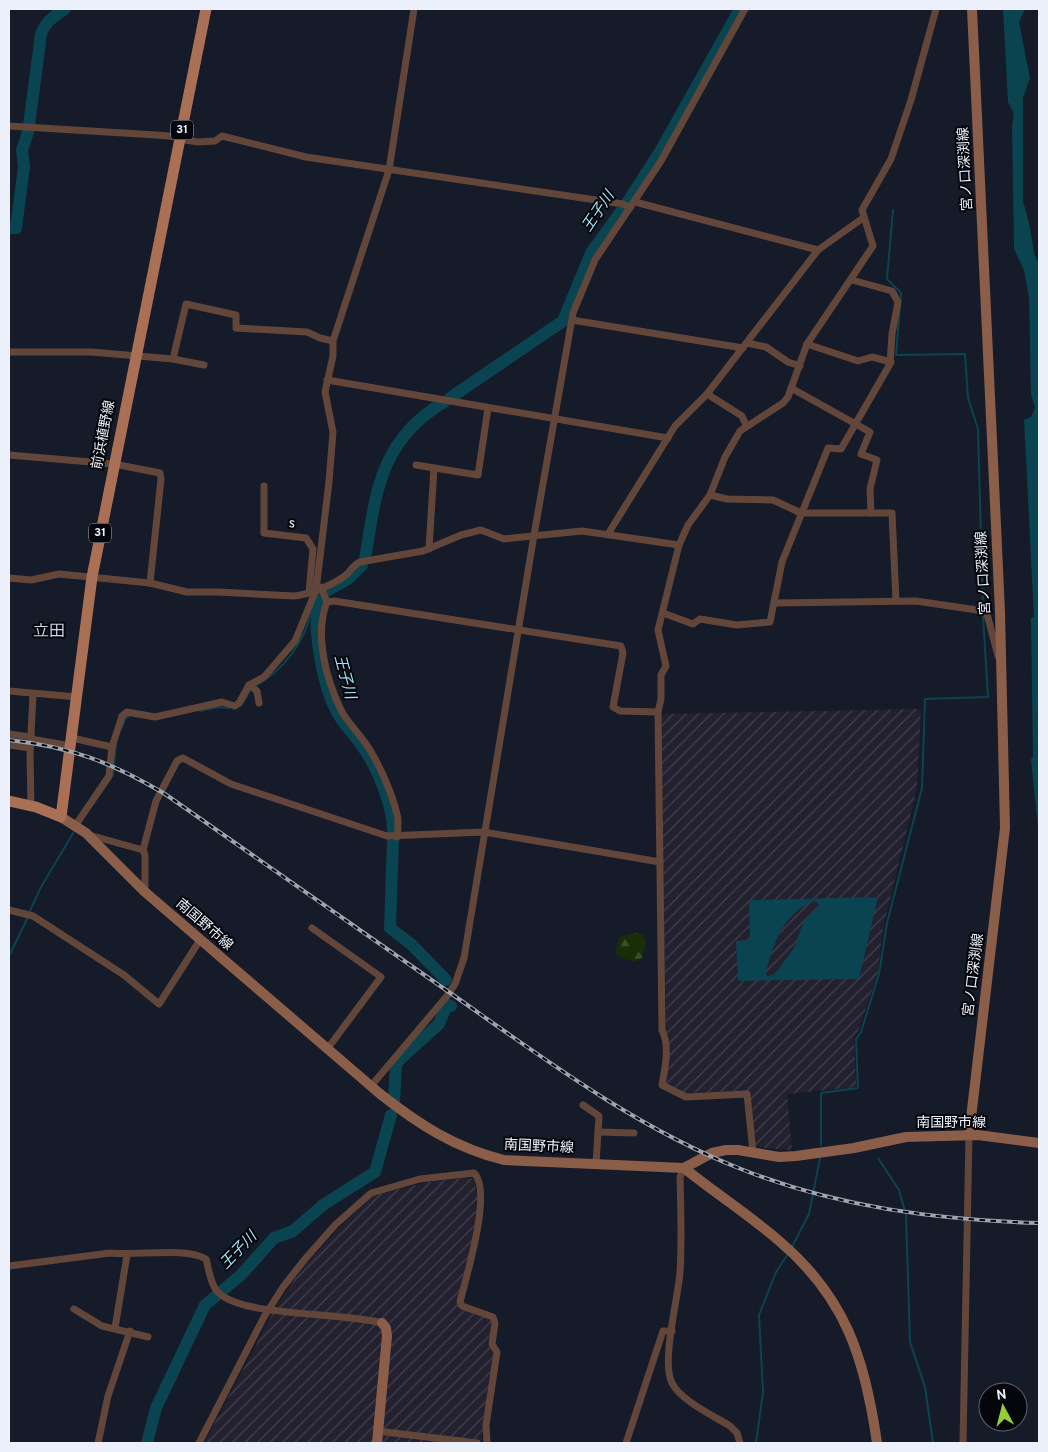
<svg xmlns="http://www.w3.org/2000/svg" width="1048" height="1452" font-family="Overpass,'Noto Sans JP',sans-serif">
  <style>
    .industrial { fill: url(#industrial-furrows) }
    .forest { fill: url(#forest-firs) }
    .water { fill: #0a4450; fill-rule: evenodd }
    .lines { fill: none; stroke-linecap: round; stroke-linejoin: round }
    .stream { stroke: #0a4450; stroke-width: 2 }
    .river { stroke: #0a4450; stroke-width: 12 }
    .street { stroke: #63463a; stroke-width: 7 }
    .secondary { stroke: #8b5e4a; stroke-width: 10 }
    .primary { stroke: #aa7056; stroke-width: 11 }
    .rail-casing { stroke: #9fa5b0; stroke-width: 4 }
    .rail { stroke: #04060b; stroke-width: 2; stroke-dasharray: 5.5; stroke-linecap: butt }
    .labels { text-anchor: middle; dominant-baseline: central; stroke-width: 4; stroke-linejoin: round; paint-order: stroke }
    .shield { fill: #04060b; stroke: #a6aab2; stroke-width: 1 }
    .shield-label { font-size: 12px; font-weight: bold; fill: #ebf0fa }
    .street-label { font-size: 14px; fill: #ebf0fa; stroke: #04060b }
    .water-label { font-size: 15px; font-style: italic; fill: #9de6f9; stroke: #04060b }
    .quarter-label { font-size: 16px; fill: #cbd5e7; stroke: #04060b }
  </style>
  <defs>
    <pattern id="industrial-furrows" width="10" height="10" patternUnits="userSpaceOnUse" patternTransform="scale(1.25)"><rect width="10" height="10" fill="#23202f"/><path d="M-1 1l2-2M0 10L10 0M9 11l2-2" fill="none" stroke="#43414e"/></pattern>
    <pattern id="forest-firs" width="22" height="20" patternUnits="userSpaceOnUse" patternTransform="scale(1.25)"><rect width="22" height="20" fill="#192e07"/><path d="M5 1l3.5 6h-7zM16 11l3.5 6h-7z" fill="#3b4d2c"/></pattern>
  </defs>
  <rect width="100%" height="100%" fill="#151b28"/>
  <g class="industrial">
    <polygon points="921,709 917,788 883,928 878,972 858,1032 854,1037 856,1087 787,1094 792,1150 756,1147 750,1091 685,1093 665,1084 669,1038 666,1030 660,717 664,714"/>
    <polygon points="465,1178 474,1179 479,1206 458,1308 491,1320 492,1324 488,1344 495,1353 481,1443 204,1443 277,1305 303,1267 339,1228 372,1196 424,1183"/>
  </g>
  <polygon class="forest" points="633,933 643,934 646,943 642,958 635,962 620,957 615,952 620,937"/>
  <g class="water">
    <polygon points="1003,9 1025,9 1019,22 1030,78 1023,98 1023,201 1030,227 1034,253 1039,264 1039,838 1031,759 1033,757 1031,618 1034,617 1024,420 1031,417 1035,408 1031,394 1029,298 1024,270 1014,249 1012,126 1014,114 1008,102"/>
    <path d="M878,897l-19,82 -121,2 -2,-40 14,-1 -1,-40zM814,901l3,1 2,4 -15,15 -10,27 -18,24 -3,3 -6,1 -1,-5c10,-31 15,-55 48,-70z"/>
  </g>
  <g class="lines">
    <g class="stream">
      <polyline points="893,210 887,279 901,293 896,355 965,354 968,398 978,429 983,611"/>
      <path d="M255,686c27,-14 50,-44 56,-74"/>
      <polyline points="241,706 251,689"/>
      <polyline points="200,711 218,707 229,708"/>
      <polyline points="122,728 125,719 129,716"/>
      <polyline points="98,797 113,775 116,745"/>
      <polyline points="29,913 41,887 75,830"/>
      <polyline points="9,956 28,917"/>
      <polyline points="821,1145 821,1093 858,1088 856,1039 861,1032 879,974 887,923 922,788 925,699 988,697 983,616"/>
      <polyline points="878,1158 899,1190 906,1215 910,1342 925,1387 933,1443"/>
      <polyline points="792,1247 809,1214 820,1158"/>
      <polyline points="756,1443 763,1392 759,1315 776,1272 788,1254"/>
    </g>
    <g class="river">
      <path d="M40,39c2,-15 13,-22 25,-30"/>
      <polyline points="29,125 40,42"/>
      <polyline points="9,228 16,228 24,167 22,150 29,129"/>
      <polyline points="450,398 563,321 591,253 627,203 661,150 740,9"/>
      <path d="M365,559c11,-67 15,-119 79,-157"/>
      <path d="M362,565l-14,14 -27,15c-6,15 -5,34 -3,49 3,23 8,49 19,69 7,13 18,23 25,34 16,22 32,62 31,88"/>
      <polyline points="393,839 390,928 412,945 446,980"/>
      <polyline points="394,1101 396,1065 399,1060 439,1024 447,1005 451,1006"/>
      <polyline points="147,1443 156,1408 205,1305 241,1275 274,1238 293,1231 323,1205 375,1172 391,1115"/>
    </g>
    <g class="street">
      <polyline points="9,126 156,135 181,137 185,140 198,142 215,141 222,136 306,157 623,204 630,208"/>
      <polyline points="635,202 818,250"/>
      <polyline points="572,320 743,348"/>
      <polyline points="747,343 766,347 788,362 800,366"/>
      <polyline points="807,344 858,361 872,357 891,362"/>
      <polyline points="9,352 91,352 173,359 186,304 236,315 236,328 307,332 320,338 333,341"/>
      <polyline points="173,359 204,365"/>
      <polyline points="327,380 668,438"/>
      <polyline points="791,388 870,432 861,454 877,460 870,489 871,513"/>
      <polyline points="707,394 742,416 746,425"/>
      <polyline points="9,455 114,464 160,473 161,479 150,583"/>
      <polyline points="416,465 478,475 488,408"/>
      <polyline points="264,486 264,533 306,538 313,549 309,593"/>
      <polyline points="710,495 727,499 773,500 801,513 892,513 896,601"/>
      <polyline points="608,534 675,426 707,394 818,250 863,218"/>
      <polyline points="429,549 434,468"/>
      <path d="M9,578l22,2 28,-6 91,9 37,9h31l76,4c14,-1 41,-12 52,-21 5,-4 7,-10 14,-13l63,-11 38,-16 20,-5 23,9 78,-8 97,14"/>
      <polyline points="321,587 327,602"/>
      <polyline points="775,603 916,601 977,610 987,614 998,656"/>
      <polyline points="663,613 693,624 700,619 737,625 770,622 782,562 828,448 841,449 890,364 892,334 898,302 892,291 852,280"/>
      <polyline points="249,685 257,691 259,703"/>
      <polyline points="9,691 77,697"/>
      <polyline points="9,734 31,737"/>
      <polyline points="72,738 112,747 122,716 127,712 155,717 222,702 235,706 239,703 249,685 264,677 295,641 316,590 329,482 333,432 325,392 333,356 333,341 389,170 414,9"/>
      <polyline points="31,739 71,746"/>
      <polyline points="9,745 30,748"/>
      <polyline points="31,806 30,753 33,695"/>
      <polyline points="75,826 109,776 112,747"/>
      <polyline points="89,835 143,850 145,855 145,892"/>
      <path d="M397,837c1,-7 2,-16 0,-23 -5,-21 -19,-53 -31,-70 -8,-12 -19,-22 -25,-34 -15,-31 -27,-76 -14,-108l7,-1 287,45 2,7 -10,54 7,4 38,1"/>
      <polyline points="143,850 156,801 177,761 183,758 231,784 387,836 484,832 660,862"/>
      <polyline points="9,910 33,916 124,975 159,1004 200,940"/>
      <polyline points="312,928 381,977 328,1048"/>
      <polyline points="371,1086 447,996 455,984 464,958 534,535 573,313 595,260 661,161 745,9"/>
      <polyline points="583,1105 599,1116 596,1164"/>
      <polyline points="598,1132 634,1133"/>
      <path d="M753,1152l-6,-58 -61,3 -24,-12c3,-18 8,-38 0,-55l-4,-318 3,-13v-24l5,-9 -8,-36 21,-85 9,-20 22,-30 15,-38 15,-26 43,-28 5,-6 19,-53 66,-98 -11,-36 29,-51 20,-59 25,-91"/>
      <path d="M684,1168l-4,9c1,32 2,64 0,96 -2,25 -19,90 -8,110 8,17 42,33 58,43l7,7 3,10"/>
      <path d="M9,1266l101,-13c26,3 76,-6 96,6 3,11 5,28 14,35 27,23 124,18 162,29"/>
      <polyline points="74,1309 102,1326 148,1337"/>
      <polyline points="115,1328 127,1255"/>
      <polyline points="377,1431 477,1443"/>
      <polyline points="98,1443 108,1396 130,1331"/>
      <path d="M199,1443l65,-126 19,-30 22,-28 30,-34 36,-32 49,-14 54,-6c19,18 -8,104 -14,129l2,4 31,11 2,6 -3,21 5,8 -11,73 1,18"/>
      <polyline points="626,1443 663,1331 672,1331"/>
      <polyline points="963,1443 969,1135"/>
    </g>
    <g class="secondary">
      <path d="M61,817l25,16 59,59 234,201c39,31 76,55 125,67l180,8 28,-15 14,-3h12l41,7 17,-1 58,-8 52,-11 72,-2 61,8"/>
      <polyline points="969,1135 1005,828 1000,612 972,9"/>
      <path d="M684,1168c31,25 64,46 94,72 68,57 87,119 99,203"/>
      <polyline points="377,1443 387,1336 386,1328 382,1323"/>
    </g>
    <polyline class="primary" points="9,801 36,807 61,817 92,577 206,9"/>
    <g class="rail-casing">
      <path id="rail" d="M9,740c62,7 102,22 156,54 97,68 194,136 291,203 91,64 181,131 285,172 95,38 197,51 298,54"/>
    </g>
    <use href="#rail" class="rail"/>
  </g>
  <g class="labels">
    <g class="shield">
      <rect x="171" y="120.5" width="22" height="19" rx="4"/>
      <rect x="89" y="523.5" width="22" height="19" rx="4"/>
    </g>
    <g class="shield-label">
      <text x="182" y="130">31</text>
      <text x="100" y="533">31</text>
    </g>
    <g class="street-label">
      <text transform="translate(966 169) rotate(-93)">宮ノ口深渕線</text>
      <text transform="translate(104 435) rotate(-79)">前浜植野線</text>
      <text transform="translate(292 524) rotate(7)">s</text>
      <text transform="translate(984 573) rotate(-93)">宮ノ口深渕線</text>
      <text transform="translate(204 925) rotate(41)">南国野市線</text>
      <text transform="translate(974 975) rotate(-83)">宮ノ口深渕線</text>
      <text x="951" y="1123">南国野市線</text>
      <text transform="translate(539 1147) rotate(3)">南国野市線</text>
    </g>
    <g class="water-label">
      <text transform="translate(599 212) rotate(-56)">王子川</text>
      <text transform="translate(344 677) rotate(75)">王子川</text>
      <text transform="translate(239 1251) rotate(-46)">王子川</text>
    </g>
    <g class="quarter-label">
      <text x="49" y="632">立田</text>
    </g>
  </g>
  <rect width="1048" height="1452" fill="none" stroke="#ebf0fa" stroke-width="20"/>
  <g transform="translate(1003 1407) rotate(353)"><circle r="24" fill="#04060b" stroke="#60646b"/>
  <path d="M0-4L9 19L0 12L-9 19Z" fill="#97cc39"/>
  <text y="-8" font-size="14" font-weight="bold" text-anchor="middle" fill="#ebf0fa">N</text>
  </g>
</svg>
